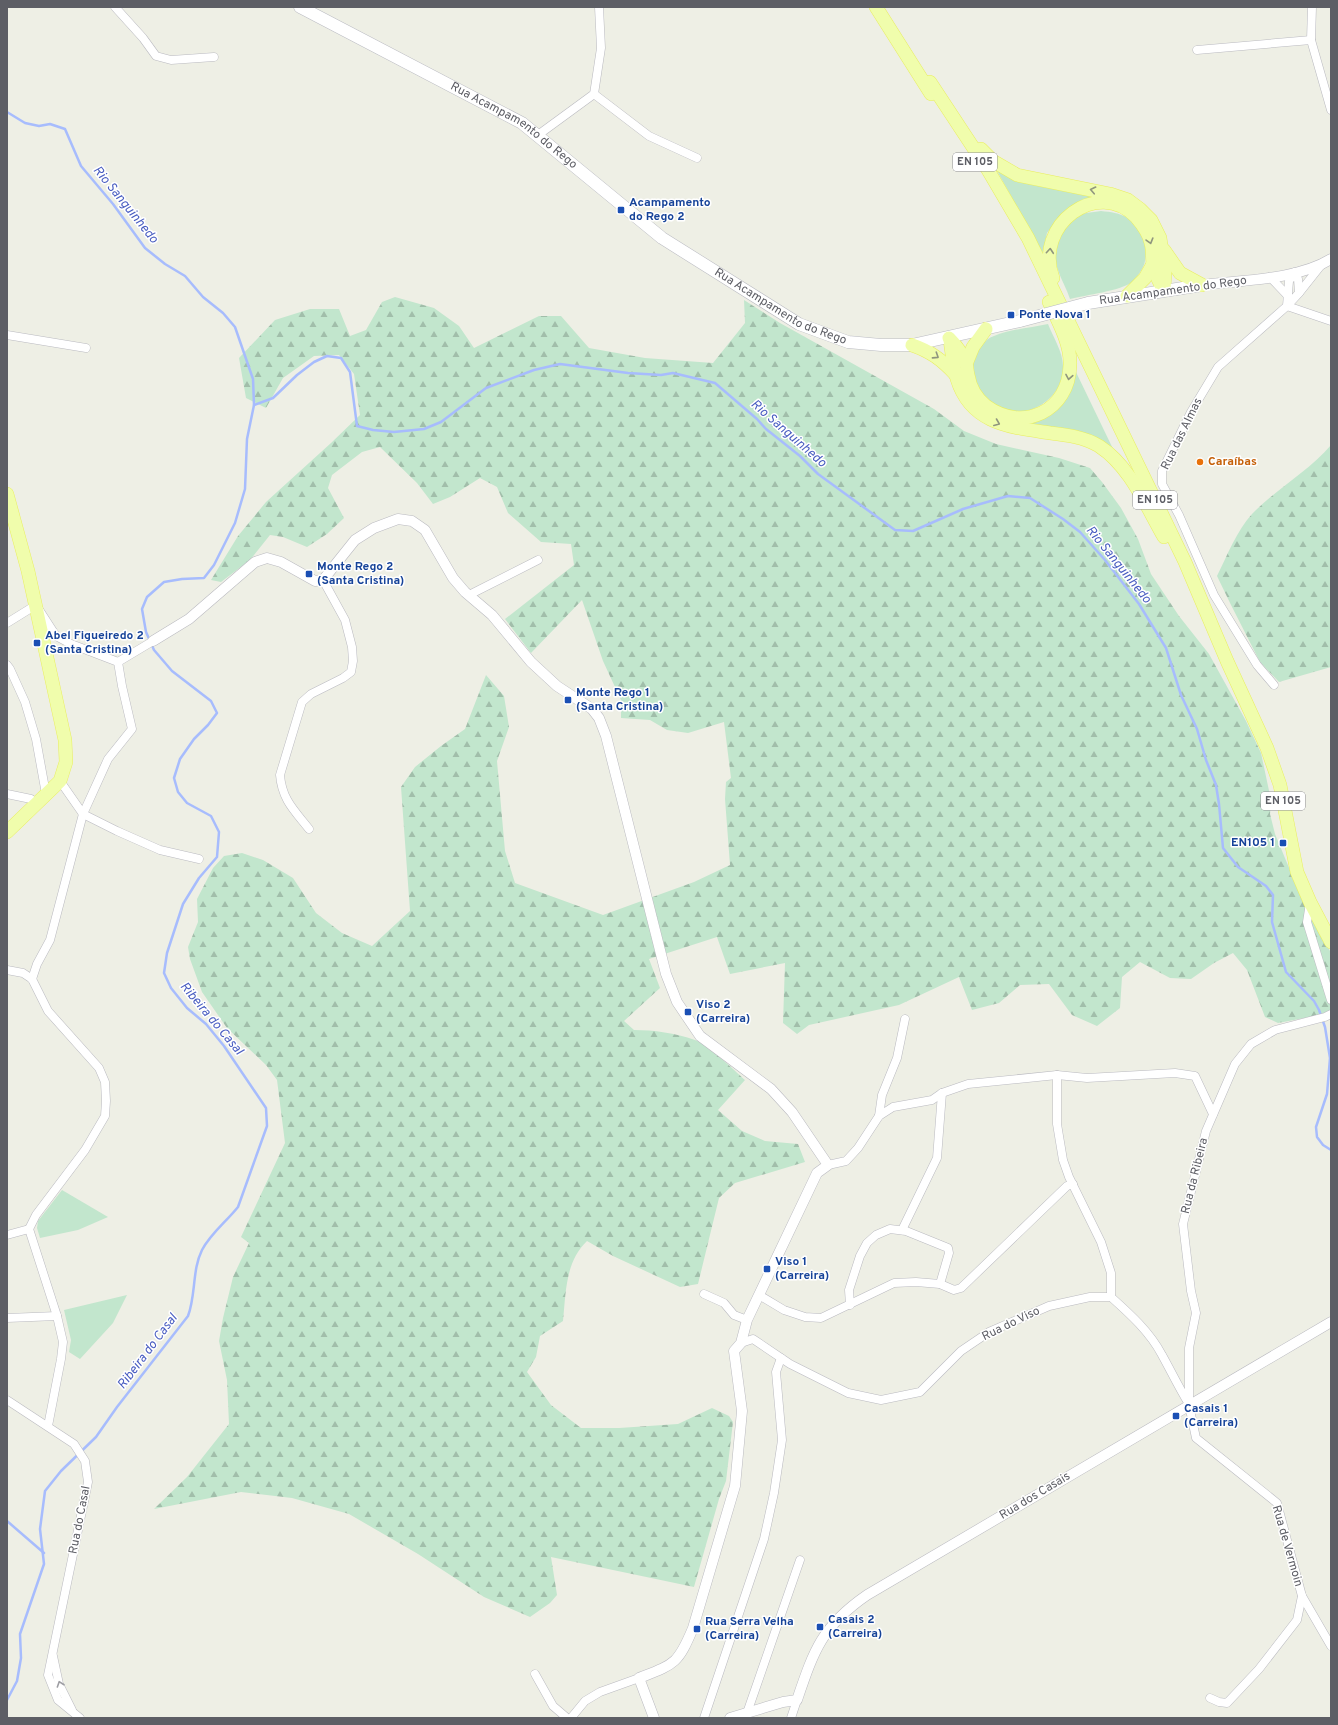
<svg xmlns="http://www.w3.org/2000/svg" width="1338" height="1725" font-family="Overpass,sans-serif">
  <style>
    .green { fill: #c2e6cd }
    .forest { fill: url(#forest-firs) }
    .lines { fill: none; stroke-linecap: round; stroke-linejoin: round }
    .stream { stroke: #a7bcfd; stroke-width: 2.5 }
    .minor-casing { stroke: #babac0; stroke-width: 9 }
    .tertiary-casing { stroke: #babac0; stroke-width: 11 }
    .secondary-casing { stroke: #babbc2; stroke-width: 13 }
    .primary-casing { stroke: #e9ee5f; stroke-width: 14 }
    .minor { stroke: #fff; stroke-width: 8 }
    .tertiary { stroke: #fff; stroke-width: 10 }
    .secondary { stroke: #fff; stroke-width: 12 }
    .primary { stroke: #f0fdac; stroke-width: 13 }
    .secondary-bridge-casing { stroke: #babbc2; stroke-width: 13; stroke-linecap: butt }
    .secondary-bridge { stroke: #fff; stroke-width: 12 }
    .oneway { stroke: #90967e }
    .oneway2 { stroke: #9e9ea3 }
    .transit-dot { fill: #1a4fb4; stroke: #fff; stroke-width: 1.5 }
    .food-dot { fill: #e8710a; stroke: #fff; stroke-width: 1.5 }
    .labels { text-anchor: middle; dominant-baseline: central; stroke-width: 3; stroke-linejoin: round; paint-order: stroke }
    .shield { fill: #fff; stroke: #8e8e93; stroke-width: 1 }
    .shield-label { font-size: 11px; font-weight: bold; fill: #5d5e65 }
    .street-label { font-size: 12px; fill: #5d5e65; stroke: #fff }
    .transit-label { font-size: 12px; font-weight: bold; fill: #164399; stroke: #fff; text-anchor: start }
    .food-label { font-size: 12px; font-weight: bold; fill: #c56008; stroke: #fff; text-anchor: start }
    .water-label { font-size: 13px; font-style: italic; fill: #495dc1; stroke: #fff }
  </style>
  <defs>
    <pattern id="forest-firs" width="22" height="20" patternUnits="userSpaceOnUse"><rect width="22" height="20" fill="#c2e6cd"/><path d="M5 1l3.5 6h-7zM16 11l3.5 6h-7z" fill="#a1beaa"/></pattern>
  </defs>
  <rect width="100%" height="100%" fill="#eeefe5"/>
  <g class="green">
    <polygon points="997,171 1103,198 1078,203 1060,216 1047,233 1043,253"/>
    <path d="M1101,211c10,1 18,2 27,7 13,8 20,28 17,43 -1,7 -8,16 -13,21 -12,9 -46,13 -62,17 -3,-10 -9,-19 -12,-29 -9,-22 5,-50 28,-57 5,-1 11,-1 15,-2z"/>
    <path d="M1048,324c5,13 15,28 15,42 1,31 -31,52 -60,45 -3,-1 -7,-5 -10,-7 -4,-4 -10,-7 -14,-11 -7,-8 -8,-29 -3,-38 4,-8 9,-16 18,-19 16,-7 36,-8 54,-12z"/>
    <path d="M1075,370l40,83 -90,-27c33,-13 43,-21 50,-56z"/>
    <polygon points="62,1190 108,1217 78,1230 40,1238 37,1228 38,1221"/>
    <polygon points="127,1295 113,1323 80,1359 69,1352 71,1340 64,1310"/>
  </g>
  <g class="forest">
    <path d="M395,297l39,11 25,18 15,22 65,-32h22l28,32 56,10 68,5 32,-40 -1,-23 36,23 154,86 30,22 32,13 63,14 31,10 12,14 19,26 17,31 13,35 28,42 30,38 37,67 15,32 10,47 -1,14 5,20 22,53 34,66v57l-16,6 -37,7 -13,-6 -18,-47 -14,-17 -19,10 -23,16 -21,-1 -30,-16 -18,15 -2,31 -23,18 -25,-11 -23,-31 -29,1 -21,18 -27,7 -13,-33 -60,28 -90,20 -12,9 -14,-11 2,-60 -55,11 -13,-37 -68,22 11,29 -36,33 10,9c20,0 41,3 61,10 12,4 39,30 50,40l-27,30 24,21 23,10 33,3 7,18 -70,21 -16,15 -21,86 -18,3 -67,-31 -26,-15c-22,21 -21,52 -24,80l-23,15 -4,21 -9,15 24,33 30,23h38l59,-4 34,-16 17,8 4,6 -7,59 -7,18 -25,88 -143,-30 6,38 -7,8 -20,14 -46,-20 -66,-43 -69,-40 -57,-16 -51,-6 -87,17 33,-32 42,-53 -2,-44 -8,-39 4,-23 10,-41 16,-34 -8,-6 44,-94 -8,-63 -11,-15 -39,-37 -25,-36 -12,-33 -2,-12 10,-25 -1,-23 16,-31 11,-12 18,-3 21,7 30,18 23,35 26,20 30,13 38,-35 -9,-124 14,-20 26,-21 24,-17 21,-54 18,21 5,31 -12,34 8,90 10,32 88,32 91,-33 36,-17 -5,-66 1,-17 5,-4 -7,-56 -36,11 -21,-3 -17,-10 -29,-2v-18l-18,-39 -21,-61 -51,53 -26,-34 69,-54 -3,-21 -30,-2 -33,-29 -11,-26 -17,-9 -30,19 -17,7 -16,-21 -37,-36 -18,5 -30,23 -4,13 16,30 -17,16 -20,13 -24,-10 -13,-2 -20,25 -29,22 -10,-2 27,-44 28,-34 65,-59 29,-28 -6,-41 -15,-19 -25,1 -31,22 -17,30 -20,-10 -7,-40 36,-38 35,-11h29l11,27 16,-6 16,-28z"/>
    <path d="M1331,445v222l-52,15 -19,-20 -29,-57 -14,-29c10,-20 20,-46 35,-62 24,-25 56,-42 79,-69z"/>
  </g>
  <g class="lines">
    <g class="stream">
      <polyline points="7,112 25,123 39,126 50,124 65,129 81,166 113,204 145,248 165,264 185,276 203,297 223,313 235,327 253,379 254,405 273,398 297,375 314,362 327,356 341,358 350,372 357,426 373,430 394,432 424,429 441,422 486,388 534,370 560,364 628,373 661,375 673,373 715,383 757,419 766,429 800,456 818,474 895,530 913,531 963,509 1008,496 1030,498 1063,519 1080,532 1105,560 1139,604 1166,648 1181,695 1197,729 1206,760 1216,785 1219,804 1223,848 1238,867 1266,886 1273,895 1272,922 1286,972 1314,1001 1319,1010 1325,1027 1330,1058 1327,1094 1316,1127 1317,1137 1323,1145 1331,1150"/>
      <polyline points="7,1521 44,1553"/>
      <path d="M7,1700l10,-19 4,-23 -1,-24 24,-70 -4,-35 5,-38 16,-20 35,-34 21,-30 71,-91c8,-21 4,-46 14,-66 9,-17 24,-28 36,-43l29,-81 -1,-18 -42,-62 -18,-22 -19,-16 -16,-20 -7,-15 3,-20 16,-49 16,-26 18,-21 2,-25 -8,-16 -24,-13 -9,-11 -4,-14 6,-19 14,-20 14,-14 9,-12 -6,-12 -39,-30 -18,-21 -8,-18 -4,-23 5,-12 17,-15 18,-3 22,-1 10,-13 21,-42 10,-34 2,-50 7,-34"/>
    </g>
    <g class="minor-casing">
      <g id="minor">
        <polyline points="115,7 143,38 156,56 171,60 214,57"/>
        <polyline points="1312,7 1311,40 1331,110"/>
        <polyline points="1197,50 1311,40"/>
        <polyline points="594,94 649,136 697,158"/>
        <polyline points="538,135 594,94 601,48 599,7"/>
        <polygon points="1295,272 1298,279 1299,293 1287,306 1289,281"/>
        <polyline points="1270,277 1289,297"/>
        <polyline points="1299,293 1322,264"/>
        <polyline points="7,335 86,348"/>
        <polyline points="469,595 538,560"/>
        <polyline points="7,623 36,605 56,636 71,644 118,662 153,641"/>
        <polyline points="7,665 10,669 25,702 36,739 46,794"/>
        <polyline points="1274,685 1257,665 1214,595 1179,515 1162,484 1162,471 1191,412 1218,367 1287,306 1331,321"/>
        <polyline points="60,781 83,814 117,831 160,850 199,859"/>
        <polyline points="7,794 31,799 36,804"/>
        <path d="M309,829c-14,-18 -27,-29 -29,-54l22,-73 9,-8 32,-16 8,-6 2,-11 -1,-14 -7,-27 -22,-40"/>
        <polyline points="1310,903 1307,922 1331,1000"/>
        <polyline points="7,970 23,973 32,979 48,1011 99,1068 105,1082 106,1101 105,1116 85,1150 36,1215 29,1229 57,1316 63,1342 61,1359 48,1426"/>
        <polyline points="32,979 37,964 50,940 83,814 108,759 132,729 122,686 118,662"/>
        <polyline points="1331,1014 1325,1017 1275,1030 1251,1044 1235,1064 1206,1131 1183,1224 1191,1291 1196,1313 1189,1348 1189,1405 1196,1438 1277,1503 1302,1596 1331,1646"/>
        <polyline points="1057,1075 1057,1124 1063,1160 1069,1177 1101,1242 1111,1273 1111,1297"/>
        <polyline points="879,1116 882,1095 897,1058 905,1019"/>
        <polyline points="828,1165 846,1161 858,1148 879,1116 893,1107 932,1100 942,1093 968,1084 1057,1075 1087,1078 1175,1073 1195,1076 1213,1114"/>
        <polyline points="902,1230 937,1158 942,1093"/>
        <polyline points="7,1235 29,1229"/>
        <polyline points="704,1294 724,1303 734,1315 747,1320"/>
        <polyline points="759,1295 784,1310 805,1317 821,1318 894,1283 916,1282 940,1284 954,1290 961,1288 1067,1186 1073,1184"/>
        <polyline points="850,1305 849,1290 860,1256 867,1243 876,1235 890,1229 906,1231 948,1248 949,1253 940,1284"/>
        <polyline points="7,1318 57,1316"/>
        <path d="M741,1343l12,-4 37,25 58,29 33,7 39,-8 41,-41 28,-19 60,-26 41,-9h21c19,17 39,35 51,58 9,16 17,33 27,49"/>
        <polyline points="7,1400 74,1444 85,1461 88,1482 48,1675 58,1700 80,1718"/>
        <polyline points="53,1656 59,1684 72,1710"/>
        <polyline points="535,1674 553,1706 567,1718"/>
        <polyline points="1210,1698 1219,1702 1227,1703 1259,1669 1297,1620 1302,1596"/>
        <polyline points="747,1713 800,1560"/>
        <polyline points="571,1718 585,1701 600,1692 639,1678"/>
        <polyline points="704,1718 764,1539 774,1493 782,1440 776,1372 781,1358"/>
        <polyline points="791,1718 797,1700"/>
      </g>
    </g>
    <g class="tertiary-casing">
      <g id="tertiary">
        <path d="M1202,285c40,-5 95,-5 129,-26"/>
        <path d="M153,641l36,-22 66,-57 12,-4 14,4 34,19 8,-1 32,-40 19,-12 24,-9 14,2 13,9 28,48 12,14 27,23 39,47 26,24 35,23 7,9 7,18 60,238 11,28 23,34 71,53 21,23 36,53 -11,8 -70,147 -6,23 -7,8 8,60 -7,75 -42,142c-15,36 -18,36 -54,50l15,40"/>
        <path d="M730,1718l53,-16 14,-2c17,-50 25,-74 70,-105l464,-273"/>
      </g>
    </g>
    <g class="secondary-casing">
      <g id="secondary">
        <path id="s1" d="M300,7l222,116 140,115 137,86 49,18 33,3h31l108,-24"/>
        <polyline points="1088,303 1202,285"/>
      </g>
    </g>
    <g class="primary-casing">
      <g id="primary">
        <polyline points="876,7 931,94"/>
        <polyline points="930,82 988,170 1028,238 1185,562 1227,661 1267,748 1280,785 1297,872 1310,902 1331,942"/>
        <polyline points="981,149 993,161 1017,175 1110,194 1128,200 1140,209 1151,220 1160,238 1165,271 1164,290"/>
        <polyline points="1164,250 1180,273 1202,285"/>
        <path d="M1053,278c-20,-53 45,-101 83,-61 6,7 13,16 15,26 2,7 1,14 2,21 1,9 6,17 10,25"/>
        <polyline points="1127,296 1145,278 1153,264"/>
        <path d="M949,338c7,7 13,16 17,25 1,4 1,8 2,12 2,12 8,23 18,31 37,27 83,5 84,-41 1,-21 -12,-44 -21,-63"/>
        <path d="M950,340c2,13 3,26 7,39 14,45 53,48 93,54 17,2 34,4 49,13 31,20 47,60 65,91"/>
        <path d="M912,345c18,6 30,15 43,29"/>
        <polyline points="966,364 973,347 986,329"/>
        <polyline points="7,494 28,571 65,740 66,762 60,781 7,832"/>
      </g>
    </g>
    <use href="#minor" class="minor"/>
    <use href="#tertiary" class="tertiary"/>
    <use href="#secondary" class="secondary"/>
    <use href="#primary" class="primary"/>
    <g class="secondary-bridge-casing">
      <polyline id="secondary-bridge" points="1020,321 1088,303"/>
    </g>
    <use href="#secondary-bridge" class="secondary-bridge"/>
  </g>
  <defs><path id="oneway-chevron" d="M-2-3.5L2.5 0L-2 3.5" fill="none" stroke-width="1.6" stroke-linecap="round" stroke-linejoin="round"/></defs>
  <g class="oneway">
    <use href="#oneway-chevron" transform="translate(1093 190) rotate(-168)"/>
    <use href="#oneway-chevron" transform="translate(1150 241) rotate(74)"/>
    <use href="#oneway-chevron" transform="translate(1050 251) rotate(-85)"/>
    <use href="#oneway-chevron" transform="translate(936 356) rotate(33)"/>
    <use href="#oneway-chevron" transform="translate(1069 377) rotate(100)"/>
    <use href="#oneway-chevron" transform="translate(997 423) rotate(22)"/>
  </g>
  <use class="oneway2" href="#oneway-chevron" transform="translate(60 1684) rotate(-109)"/>
  <g class="transit-dot">
    <rect x="617" y="206" width="8" height="8" rx="2"/>
    <rect x="1007" y="311" width="8" height="8" rx="2"/>
    <rect x="305" y="570" width="8" height="8" rx="2"/>
    <rect x="33" y="639" width="8" height="8" rx="2"/>
    <rect x="564" y="696" width="8" height="8" rx="2"/>
    <rect x="1279" y="839" width="8" height="8" rx="2"/>
    <rect x="684" y="1008" width="8" height="8" rx="2"/>
    <rect x="763" y="1265" width="8" height="8" rx="2"/>
    <rect x="1172" y="1412" width="8" height="8" rx="2"/>
    <rect x="816" y="1623" width="8" height="8" rx="2"/>
    <rect x="693" y="1625" width="8" height="8" rx="2"/>
  </g>
  <circle class="food-dot" cx="1200" cy="462" r="4"/>
  <g class="labels">
    <g class="shield">
      <rect x="953" y="153" width="44" height="18" rx="3"/>
      <rect x="1133" y="491" width="44" height="18" rx="3"/>
      <rect x="1261" y="792" width="44" height="18" rx="3"/>
    </g>
    <g class="shield-label">
      <text x="975" y="162">EN 105</text>
      <text x="1155" y="500">EN 105</text>
      <text x="1283" y="801">EN 105</text>
    </g>
    <g class="street-label">
      <text stroke="none"><textPath href="#s1" startOffset="245">Rua Acampamento do Rego</textPath></text>
      <text transform="translate(1173 291) rotate(-8)">Rua Acampamento do Rego</text>
      <text stroke="none"><textPath href="#s1" startOffset="569">Rua Acampamento do Rego</textPath></text>
      <text transform="translate(1182 434) rotate(-64)">Rua das Almas</text>
      <text transform="translate(1195 1176) rotate(-76)">Rua da Ribeira</text>
      <text transform="translate(1011 1324) rotate(-26)">Rua do Viso</text>
      <text transform="translate(1035 1496) rotate(-31)">Rua dos Casais</text>
      <text transform="translate(80 1520) rotate(-79)">Rua do Casal</text>
      <text transform="translate(1287 1546) rotate(74)">Rua de Vermoin</text>
    </g>
    <g class="transit-label">
      <text x="629" y="203">Acampamento<tspan x="629" dy="14">do Rego 2</tspan></text>
      <text x="1019" y="315">Ponte Nova 1</text>
      <text x="317" y="567">Monte Rego 2<tspan x="317" dy="14">(Santa Cristina)</tspan></text>
      <text x="45" y="636">Abel Figueiredo 2<tspan x="45" dy="14">(Santa Cristina)</tspan></text>
      <text x="576" y="693">Monte Rego 1<tspan x="576" dy="14">(Santa Cristina)</tspan></text>
      <text x="1275" y="843" text-anchor="end">EN105 1</text>
      <text x="696" y="1005">Viso 2<tspan x="696" dy="14">(Carreira)</tspan></text>
      <text x="775" y="1262">Viso 1<tspan x="775" dy="14">(Carreira)</tspan></text>
      <text x="1184" y="1409">Casais 1<tspan x="1184" dy="14">(Carreira)</tspan></text>
      <text x="828" y="1620">Casais 2<tspan x="828" dy="14">(Carreira)</tspan></text>
      <text x="705" y="1622">Rua Serra Velha<tspan x="705" dy="14">(Carreira)</tspan></text>
    </g>
    <g class="food-label">
      <text x="1208" y="462">Caraíbas</text>
    </g>
    <g class="water-label">
      <text transform="translate(125 205) rotate(51)">Rio Sanguinhedo</text>
      <text transform="translate(788 434) rotate(41)">Rio Sanguinhedo</text>
      <text transform="translate(1118 565) rotate(51)">Rio Sanguinhedo</text>
      <text transform="translate(211 1019) rotate(50)">Ribeira do Casal</text>
      <text transform="translate(148 1352) rotate(-53)">Ribeira do Casal</text>
    </g>
  </g>
  <rect width="1338" height="1725" fill="none" stroke="#5d5e65" stroke-width="16"/>
</svg>
